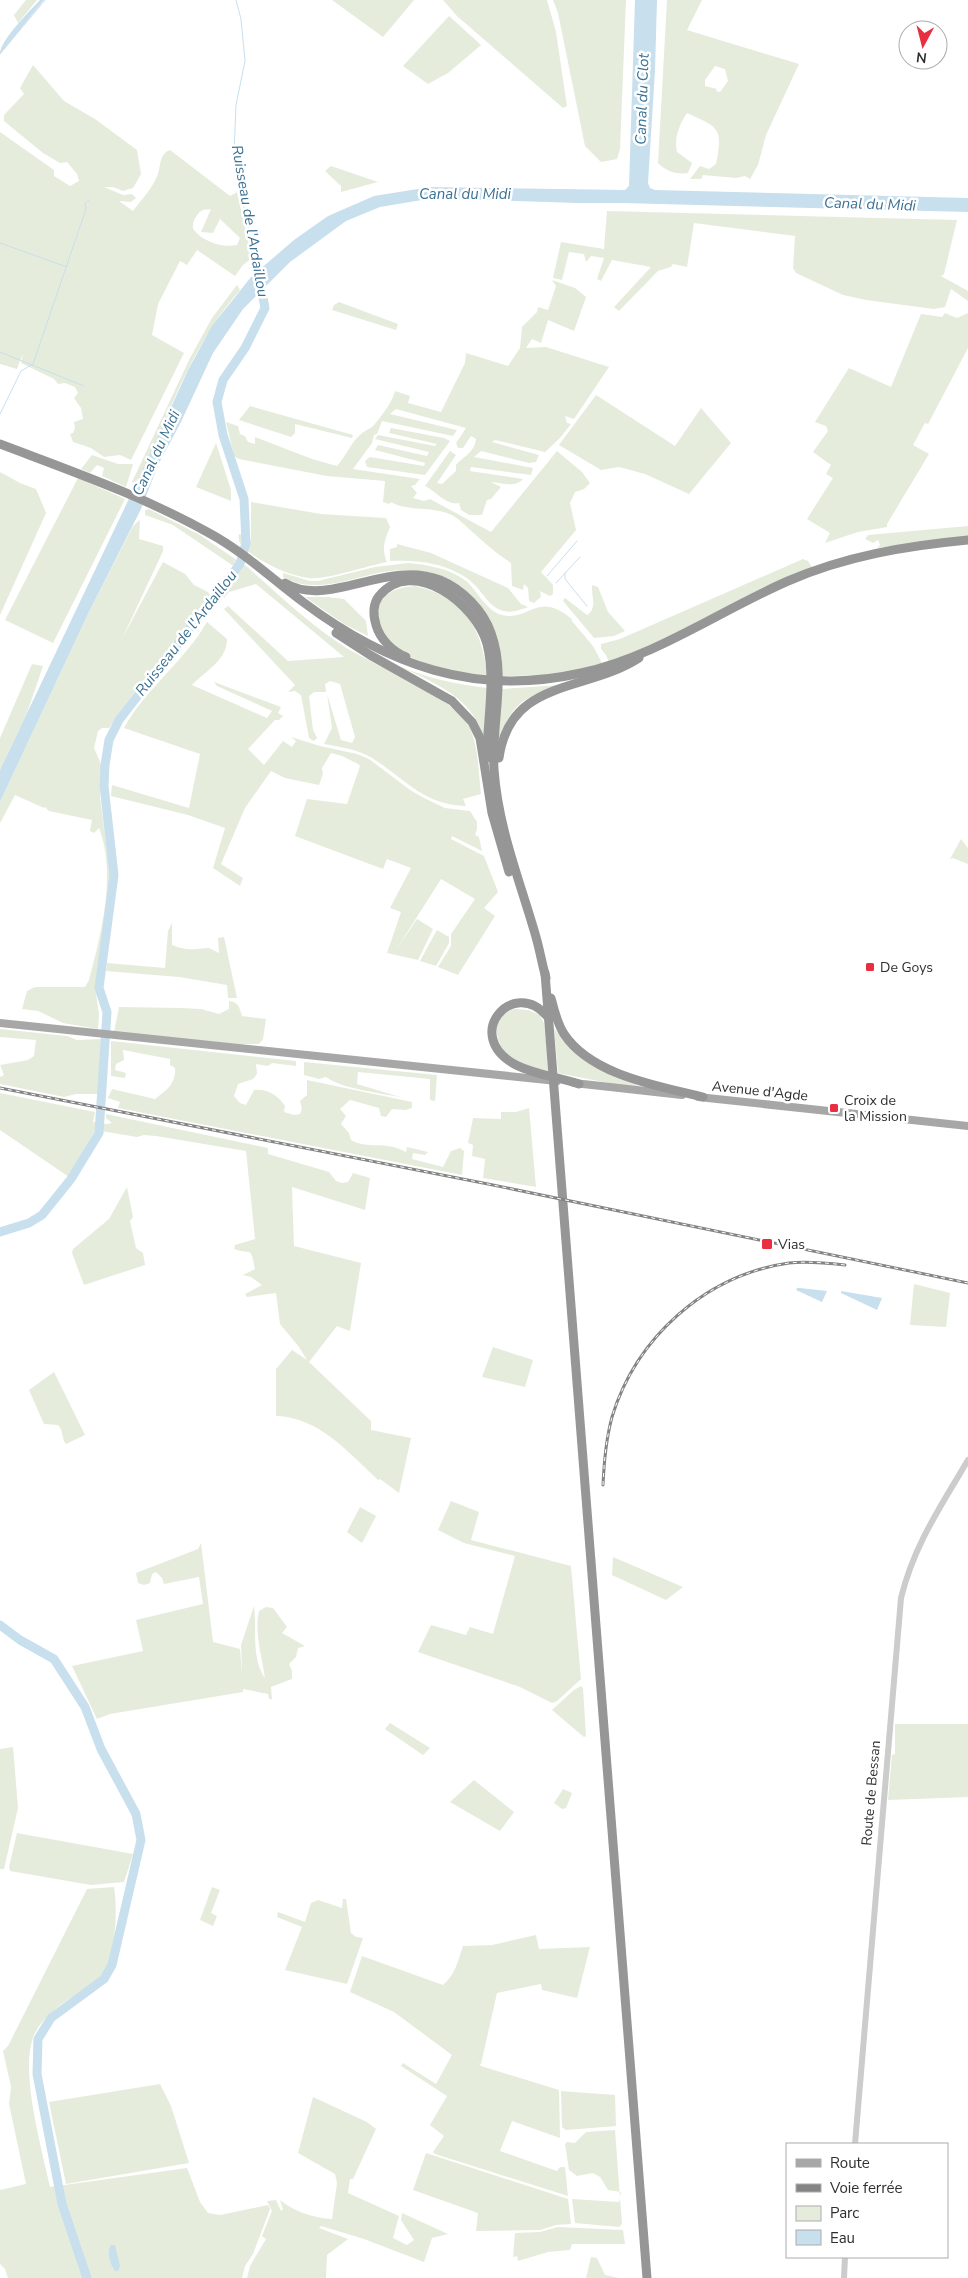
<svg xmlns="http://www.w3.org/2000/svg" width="968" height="2278" font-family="'Nunito Sans',sans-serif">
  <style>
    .green { fill: #e5ecdc; fill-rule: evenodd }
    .water { fill: #c8dfed }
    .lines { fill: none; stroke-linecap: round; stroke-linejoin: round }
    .stream { stroke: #c8dfed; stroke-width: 1 }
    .river { stroke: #c8dfed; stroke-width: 9 }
    .minor { stroke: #ccc; stroke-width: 6 }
    .major { stroke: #a7a7a7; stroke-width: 8 }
    .highway { stroke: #969696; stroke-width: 9 }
    .rail-casing { stroke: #848484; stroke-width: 3 }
    .rail { stroke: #fff; stroke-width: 1; stroke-dasharray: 4; stroke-linecap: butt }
    .poi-dot { fill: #e92e3f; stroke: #fff; stroke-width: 2 }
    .labels { text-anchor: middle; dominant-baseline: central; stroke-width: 5; stroke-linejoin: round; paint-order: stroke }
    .poi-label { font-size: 14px; fill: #2f2f2f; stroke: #fff; text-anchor: start }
    .street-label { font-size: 14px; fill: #2f2f2f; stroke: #fff }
    .water-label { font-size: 15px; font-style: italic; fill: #3b7293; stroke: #fff }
  </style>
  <rect width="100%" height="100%" fill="#fff"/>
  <g class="green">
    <polygon points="26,0 37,0 18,23 14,15"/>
    <polygon points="332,0 414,0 383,37"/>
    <polygon points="443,0 547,0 556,32 567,106 563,108 457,16"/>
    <polygon points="553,0 626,0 620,149 617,159 601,162 585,146 558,13"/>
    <path d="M667,0h35l-15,30 112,34 -33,71 -8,30 -8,14 -5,-3 -9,2 -33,-3 -2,4h-11l10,-13 9,3 7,-5c7,-36 4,-36 -29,-51 -8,13 -13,24 -10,39l15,11 -4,10c-12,2 -22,-2 -30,-10zM715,66l10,3 3,12 -8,11 -4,-1 1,-2 -12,-3v-6z"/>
    <polygon points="449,16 481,45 448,73 428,84 403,66"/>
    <path d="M33,65l31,36 31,18 42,31 4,24 -8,14 -10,3 -10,-4h-9l19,8 9,-1 4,4 -5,4 -12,-1 14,10c9,-12 19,-22 25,-37 3,-9 1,-20 12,-24l60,46 7,-4 15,66 -9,7 -8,11 -38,-26 -10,15 -7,-4 -22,43 -6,31 32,18 -53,107 -11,-5 -16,2 -13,-9 -18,-6 -3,-8 3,-1 2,-5 -1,-6 9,-3 -2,-11 -7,-10 4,-5 -3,-6 -10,-4 -7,1 -4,-5 -33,-16 2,-10 -6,16 -17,-5v-232l54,38v6l16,10 9,-5 -2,-7 -10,-12 -7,1 -17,-10 -39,-32v-6l20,-21 -4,-6zM211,209l-10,23 12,1 7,-14 20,19 -3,7c-14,3 -34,-3 -43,-15 -4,-5 3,-18 9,-20 3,-1 5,0 8,-1z"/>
    <polygon points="331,166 378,182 341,192 341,186 325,171"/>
    <polygon points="607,211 957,220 944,274 941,276 968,291 968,301 951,289 945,307 934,309 866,300 843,295 796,273 793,268 795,236 694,223 687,267 673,264 671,267 658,271 619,311 614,307 651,267 612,260 601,281 597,279 604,258 591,256 586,262 584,254 569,252 562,280 553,278 561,242 604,249"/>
    <path d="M552,280l23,8 11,9 -12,34 -26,-11 -7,23 -9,-4 -6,9 20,-1 63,20 -35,52 -9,-3 2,7 4,1 -11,14 -15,14 -50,-12 -3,2 47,13 -3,7 -7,1 -48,-12 -7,6 59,11 -2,7 -60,-8 -1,4 53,8c-8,9 -21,4 -32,3l10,5 -10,12 -4,1 -5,15h-13l-8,-5 -2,-7c-13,3 -23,-12 -34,-17l25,-35 6,4 -19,28 5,1 14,-13v-6c8,-9 19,-13 20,-26l-5,-3 -8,12h-5l-2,-5 10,-15 -70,-19 -6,5 67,16 -4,6 -71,-15 -5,13 -3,1 -2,8 -19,26 67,10 -5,6 -4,1 6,7 -4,5 11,3 6,-2 61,33 66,-81 25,21 8,11 -6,6 -9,3 -5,11 6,27 -35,42 12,13v9l-3,2 -10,-5 1,6 -7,6 -5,-2 -1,-13 -4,-4 -1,6 -11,-4 -1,-23c-19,-12 -37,-30 -53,-44 -19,-15 -50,-6 -67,-17l-2,2 -6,-2 2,-21 -58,-5 -88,-17 -5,-3 -8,-34 12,4 2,8 5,2 3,6 7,2v-7l57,22 25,7c9,-10 15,-25 24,-32 4,-4 10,-5 13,-9 8,-10 18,-22 21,-34l15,5 -2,7 33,9 24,-49 1,-10 42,13 12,-18 2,-21 15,-15 1,-5 10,3 8,-24z"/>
    <path d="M237,285l3,5c-46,52 -70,120 -98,182l-7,11 -3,-1 57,-122 23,-42z"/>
    <polygon points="339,302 398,324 396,330 332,310 334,305"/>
    <polygon points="945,313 957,318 968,313 968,348 928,424 925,423 913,445 929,454 887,524 887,527 858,532 825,543 830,533 807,519 833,478 826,474 831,465 813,452 828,431 826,426 815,422 849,368 891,387 921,314 942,317"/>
    <polygon points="596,395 675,446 701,408 731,443 689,494 645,474 619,467 601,470 559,445"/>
    <polygon points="250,406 353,435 352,438 295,424 295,433 291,437 239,420"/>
    <polygon points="391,428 444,438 450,441 425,475 367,467 365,461 370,457 424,466 425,463 375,450 378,445 427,456 429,452 375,439 378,435 435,446 437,444 389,433"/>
    <polygon points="216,443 231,490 231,501 196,487"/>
    <polygon points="92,455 118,464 133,464 126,487 102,476 104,468 97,465 90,473 81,469"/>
    <polygon points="0,472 20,483 36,489 46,513 0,615"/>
    <polygon points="78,478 125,499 53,643 5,620"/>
    <path d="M251,502l70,12 65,4 4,9c-5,12 -9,22 -3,35 -21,4 -60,18 -79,16 -21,-3 -43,-14 -59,-26 -6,-4 -12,-10 -10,-18l4,2 5,7 3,-3z"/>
    <polygon points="149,509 200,535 238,561 235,567 173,525 145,515 145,510"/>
    <path d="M140,520l-1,19 24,7v5l-41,88 41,-77 22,12 9,11 14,7 4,6c-33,44 -73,83 -103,130h-7l-4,3 -4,17 7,16 -1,33 11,84 -16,106 4,27 -1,15 -35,-6 -25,-12 -16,-2 5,-18 8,-4h50l4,-7c12,-46 28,-105 10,-152l-5,5 -4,-2 2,-11 -43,-9 -4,-4 -1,1 -29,-13 -15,28v-21l87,-186 46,-90z"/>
    <polygon points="968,526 968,537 877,548 880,545 878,540 873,543 865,539 868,535"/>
    <path d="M397,544l34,9 77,35 13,16 7,3c-40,17 -39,-17 -66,-32 -23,-13 -46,-15 -72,-14v-12l7,-2z"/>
    <polygon points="803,559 808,561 812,567 643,651 609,663 606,655 601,649 601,644 620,639"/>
    <path d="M408,563c20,2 41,5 58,18 11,9 20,30 36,34 28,7 35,-26 71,5h-2l22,26 10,19 -45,10 -57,1 -15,-63c-13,-8 -53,-39 -65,-41 -47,-11 -93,30 -138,5v-4l27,8h8l57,-14z"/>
    <path d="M245,565c33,29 66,61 103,84 29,17 99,47 117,71 14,19 13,51 16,74l-18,5 3,7c-43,-1 -60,-27 -94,-48 -14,-9 -32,-11 -48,-14l8,-16 -5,-34 14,46 11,3 3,-6 -15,-53 -10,-3 -5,3 1,8h-12l-5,4 4,34 4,8 -3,3 -5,-3 -8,-43 -6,-4 -7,1 7,-7 -71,-76 4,-3 60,55 56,-4 -88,-73 -27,8 -5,6 -2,-4z"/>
    <path d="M592,585l6,2 10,25 17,19 -11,5 -20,2 -31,-37 2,-3 22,17c11,-7 4,-18 5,-30z"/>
    <path d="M415,586c49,11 67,42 72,89 -27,-2 -58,-6 -81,-21 -37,-23 -42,-65 9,-68z"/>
    <polygon points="305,597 327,597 344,599 366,621 368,636 344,624"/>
    <path d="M207,622l20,17c0,22 -22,32 -35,46l75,33 5,-7 -55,-25 -3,-4 67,25 -3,6 5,3 -4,4h-4l-27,29 16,16 19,-24 9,6 4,-6 -5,-4 29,9 37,8 12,5 41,31 14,8 21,10 25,3 7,11v7l-2,6 4,2 3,14 -30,-15 -1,3 33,17 14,36 -14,16 11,8 -37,59 -20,-8 13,-21v-12l24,-35 -34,-20 -45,71 21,-31 16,10 -15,31 -31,-7 14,-41 -11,-4 21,-40 -24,-9 -4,10 -88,-33 12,-37 40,5 13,-38 -2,-2 -16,-8 -11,-3 -9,15 1,6 -4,11 -34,-7 -14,-7 -26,37 -24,56 22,14 -3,8 -27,-18 12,-40 -37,-13 -77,-19 1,-11 77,23 11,-54 -76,-26c22,-40 60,-66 83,-106z"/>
    <path d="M384,660c36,16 64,23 103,28l-2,52c-4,-7 -6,-15 -10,-22 -18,-30 -61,-44 -91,-58z"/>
    <polygon points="32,664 43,666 27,713 0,770 0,738"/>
    <path d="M560,685c-40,15 -45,16 -62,55l3,-51z"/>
    <polygon points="961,839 968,848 968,864 953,858 950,859"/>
    <path d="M172,923v22c15,6 23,4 37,3l10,5 -1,-15 6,-1 13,61h-9l-1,-13 -48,-8 -73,-6 1,-8 58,5 3,-37z"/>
    <polygon points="437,930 449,937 449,943 436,966 420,961"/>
    <path d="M229,1001c10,1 10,6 13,15l24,3 -3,20 -4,5h-21l-124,-12 5,-25 61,1 21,1 18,5 10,-5z"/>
    <path d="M514,1009l14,1 12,5 4,8 5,48c-11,-2 -24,-4 -34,-10 -20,-13 -28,-42 -1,-52z"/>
    <polygon points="554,1028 572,1050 593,1066 639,1086 613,1084 558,1073"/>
    <polygon points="0,1029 67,1036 77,1040 102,1039 100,1094 76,1094 64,1097 0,1084 0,1077 4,1075 0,1065 28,1060 34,1056 36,1040 0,1037"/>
    <path d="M111,1041l185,20v5l-24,-3 -4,3 -12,-2 1,10 -4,5 -15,5 -4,12 6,7 6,2 8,-15c13,-2 25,6 31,16l-1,6 10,3 6,-1 2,-5 -2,-8 7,-6v-15l105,22v6l-7,2 -13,-1 -6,8 -5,-1 -2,-8 -29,-8 -10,9 6,7 -5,8 8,9 2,7c17,10 34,0 55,12l1,-5 21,5 -3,3 -12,-2 -1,6 31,8 8,-16 9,-3 4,3 -2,24 -344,-67 2,-6 -12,-4 4,-9 43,10c12,-9 21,-15 20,-31l-5,-3v-6l-47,-9 1,10 -8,4 -1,6 11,3 -1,5 -14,-2z"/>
    <path d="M304,1062l133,13 -2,26 -5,-1v-21l-72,-7 -1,12 43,13c-21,-4 -57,-8 -74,-20l-7,2 -15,-4z"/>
    <path d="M0,1093l95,19 -2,10 14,2 5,-1 -6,-5v-4l162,34v6l61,18 7,9 6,2 6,-1 5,-9 17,5 -5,32 -73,-23 2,59 67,17 -11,68 -13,-5 -28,36 62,59v9l40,8 -12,55 -19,-14 -2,1c-29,-27 -59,-63 -102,-64v-47l16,-19 15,10 -8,-13 -19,-23 -4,-31 -29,4 -2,-3 17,-9 -11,-8 -8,-2 12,-6c-5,-25 -3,-13 -21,-20l1,-4 20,-6 -9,-88 -90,-15 -12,-1 -7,2 -42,-7 -26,47 -69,-47z"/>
    <polygon points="529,1108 536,1187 483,1178 485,1159 472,1156 473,1145 468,1143 473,1118 501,1119 501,1112 516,1112"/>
    <polygon points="127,1187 133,1217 130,1221 136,1248 143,1253 145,1265 84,1285 72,1253 73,1249 109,1219"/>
    <polygon points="914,1284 950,1293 946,1327 910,1325"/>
    <polygon points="493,1347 533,1360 525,1387 482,1377"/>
    <path d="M54,1372l31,63 -19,9c-5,-6 -2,-13 -8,-19l-14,-1 -15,-34z"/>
    <polygon points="451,1501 479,1512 471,1540 571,1566 581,1679 557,1701 552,1703 520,1687 418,1652 431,1625 466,1635 470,1627 493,1634 515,1556 464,1543 438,1530"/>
    <polygon points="360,1507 376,1516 362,1543 347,1532"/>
    <path d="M201,1543l12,99 27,7 2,26 -1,-30 13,-39c3,23 -3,52 11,72 -3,-23 -11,-44 -6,-67l7,-4 7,1 14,19 -5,6 23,13 -7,2 -2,9 -7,7 3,7v8l-21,8 1,12h-3l-1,-5 -25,-5v3l-133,22 -13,5 -25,-53 71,-15 -7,-31 67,-16 -4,-27 -35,7 -2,-6 -6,-6 -4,2 -2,9 -6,2 -6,-2 -2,-10 62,-24z"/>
    <polygon points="613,1557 683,1587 666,1600 612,1575"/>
    <polygon points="581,1686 583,1688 586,1736 584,1737 552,1710 574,1690"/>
    <polygon points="390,1723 430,1748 423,1755 385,1729"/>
    <polygon points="895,1724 968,1724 968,1797 888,1800 892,1755 895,1754"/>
    <polygon points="13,1747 18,1808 4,1869 0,1869 0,1749"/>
    <polygon points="474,1780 514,1812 500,1831 450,1802"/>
    <polygon points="563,1789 572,1793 566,1808 562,1809 554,1803"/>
    <polygon points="17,1833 133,1854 124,1882 91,1885 10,1871 9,1867"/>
    <path d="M114,1887c4,23 2,76 -15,93 -4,5 -13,8 -19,12 -16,10 -36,23 -45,41 -17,34 7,116 15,154l137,-19 13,34 8,11 12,2 48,-10 2,4 -17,45 -8,12 -3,12h-234l-3,-9 -5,-5v-74l26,-6 -17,-80 2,-17 -8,-36 5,-5 79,-157z"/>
    <polygon points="212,1887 220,1890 211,1913 217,1916 213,1926 200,1920"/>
    <polygon points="343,1899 346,1899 351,1933 356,1937 363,1938 347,1984 285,1970 302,1927 277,1917 278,1912 305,1922 311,1903 318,1900 342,1908"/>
    <path d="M536,1935l3,14 51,-2 -13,51 -35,-8 -1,-6 -44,9 -16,71 -2,-1 2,3 78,24 1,48 -48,-17 -12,30 57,20 3,-4h5l3,29 -133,-42 -2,-2 11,-16 -14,-11 17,-29 -46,-30 2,-3 33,21 16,-29 -58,-43 -44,-20 12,-36 81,29c12,-10 15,-24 20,-39l29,-1z"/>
    <polygon points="160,2084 171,2106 189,2163 66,2184 49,2102"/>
    <polygon points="561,2091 615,2095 616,2126 566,2130 562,2127"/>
    <path d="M313,2097l54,25 9,7 -23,50h-3l-2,14 51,23 -6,22 14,7 7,-5 -13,-20 1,-7 46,21 -16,4 -8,24 -60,-23 -43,-13 -2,2 29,11 -21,16 -1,23h-79l3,-12 16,-27 -4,-3 10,-25 -5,-10 9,-1 5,11 2,-2 -3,-9c15,12 34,18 52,19l5,-36 -2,-9 -37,-21z"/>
    <polygon points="615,2130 622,2224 619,2227 575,2223 572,2199 619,2202 621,2192 608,2190 600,2177 593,2173 577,2176 569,2170 565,2144 567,2142 575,2143 586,2132"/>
    <polygon points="426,2153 568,2199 571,2224 556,2225 540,2230 476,2231 478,2213 413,2190"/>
    <polygon points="558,2227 623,2230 625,2244 572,2244 570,2250 548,2252 518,2261 517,2256 513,2257 515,2233 540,2232"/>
    <polygon points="591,2257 597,2258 605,2275 619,2278 586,2278"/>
  </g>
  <g class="water">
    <path d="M40,0h4l-44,54c0,-14 30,-43 40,-54z"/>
    <polygon points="635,0 657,0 655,70 648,183 650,188 655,190 968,198 968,212 622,203 578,203 457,199 428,199 380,207 346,221 290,262 243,309 213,353 180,424 159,463 141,509 87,616 0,802 0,770 135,486 188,370 212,326 251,277 294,240 328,216 374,196 430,187 625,190 629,186"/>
    <polygon points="797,1288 800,1288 827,1291 822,1302 796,1290"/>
    <polygon points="841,1291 882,1298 877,1310 841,1293"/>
    <path d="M111,2245h4l5,21 -2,5h-3c-5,-7 -9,-19 -4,-26z"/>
  </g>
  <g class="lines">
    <g class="stream">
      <polyline points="236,0 241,19 245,61 236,105 234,152 239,186 255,255"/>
      <polyline points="0,54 45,0"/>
      <polyline points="0,243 67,267"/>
      <polyline points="0,352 84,386"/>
      <polyline points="0,414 21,371 33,364 86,209 85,204 89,200"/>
      <polyline points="565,573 565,579 587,606"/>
      <polyline points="547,576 577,541"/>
      <polyline points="556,583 580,557"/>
    </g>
    <g class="river">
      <polyline points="0,1232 29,1223 42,1215 71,1179 99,1133 107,1012 99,988 114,875 104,786 105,765 109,740 119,720 240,564 246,543 244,499 223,435 217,402 223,380 245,348 265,308 255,255"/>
      <polyline points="0,1625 20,1640 54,1659 85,1707 101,1749 136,1814 141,1840 112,1965 104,1979 51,2018 38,2039 37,2074 62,2204 87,2278"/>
    </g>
    <g class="minor">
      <path d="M855,2144l46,-546c13,-53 40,-92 67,-138"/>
      <polyline points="844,2278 845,2257"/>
    </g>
    <g class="major">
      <polyline points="0,1023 557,1081"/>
      <polyline points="574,1083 682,1095"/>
      <polyline points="698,1097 968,1126"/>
    </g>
    <g class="highway">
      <path d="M0,444c71,27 143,52 209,89 35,19 63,46 94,69 84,63 172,95 278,71 74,-16 138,-62 207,-92 58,-25 117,-35 180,-41"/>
      <path d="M285,583c43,26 101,-24 155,-3 22,9 43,30 51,53 16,43 0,91 3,136 4,59 26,112 42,168 4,14 6,27 10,41"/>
      <polyline points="336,633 370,655 452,701 472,722 480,738 492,813 509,872"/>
      <path d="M406,657c-14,-6 -26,-18 -30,-32 -3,-10 -3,-21 3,-29 34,-41 98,9 108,48 9,36 0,77 0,114"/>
      <path d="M499,758c11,-80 86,-65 140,-100"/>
      <polyline points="545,973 647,2278"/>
      <path d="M551,998c3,12 6,25 13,36 27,41 94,52 139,63"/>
      <path d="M547,1016c-34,-40 -86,20 -31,49 20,10 42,12 63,19"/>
    </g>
    <g class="rail-casing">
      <g id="rail">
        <polyline points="0,1088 488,1184 968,1283"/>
        <path d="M603,1485c1,-23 3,-46 9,-68 24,-79 93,-142 177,-154 18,-2 38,0 56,2"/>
      </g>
    </g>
    <use href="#rail" class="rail"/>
  </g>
  <g class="poi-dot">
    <rect x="865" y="962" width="10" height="10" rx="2.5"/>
    <rect x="829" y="1103" width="10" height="10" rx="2.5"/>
    <rect x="761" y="1238" width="12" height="12" rx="2.5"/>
  </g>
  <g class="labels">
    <g class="poi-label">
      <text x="880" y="967">De Goys</text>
      <text x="844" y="1100">Croix de<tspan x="844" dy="16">la Mission</tspan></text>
      <text x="778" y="1244">Vias</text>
    </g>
    <g class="street-label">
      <text transform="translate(760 1091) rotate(6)">Avenue d'Agde</text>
      <text transform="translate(871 1793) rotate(-85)">Route de Bessan</text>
    </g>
    <g class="water-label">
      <text transform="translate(642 99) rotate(-88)">Canal du Clot</text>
      <text x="465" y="194">Canal du Midi</text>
      <text transform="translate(870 204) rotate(2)">Canal du Midi</text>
      <text transform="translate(250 221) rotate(80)">Ruisseau de l'Ardaillou</text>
      <text transform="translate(156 453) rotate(-65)">Canal du Midi</text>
      <text transform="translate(186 633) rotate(-52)">Ruisseau de l'Ardaillou</text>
    </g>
  </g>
  <rect x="786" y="2143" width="162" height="115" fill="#ffffff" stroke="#acacac"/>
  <rect x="796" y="2159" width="25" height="8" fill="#a7a7a7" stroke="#acacac"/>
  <text x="830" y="2168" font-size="15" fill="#2f2f2f">Route</text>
  <rect x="796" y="2184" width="25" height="8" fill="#848484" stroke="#acacac"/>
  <text x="830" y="2193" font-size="15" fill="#2f2f2f">Voie ferrée</text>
  <rect x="796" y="2206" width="25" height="15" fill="#e5ecdc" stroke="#acacac"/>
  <text x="830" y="2218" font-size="15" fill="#2f2f2f">Parc</text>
  <rect x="796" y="2230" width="25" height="15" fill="#c8dfed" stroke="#acacac"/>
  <text x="830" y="2243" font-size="15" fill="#2f2f2f">Eau</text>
  <g transform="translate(923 45) rotate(187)"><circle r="24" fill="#ffffff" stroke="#acacac"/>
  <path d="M0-4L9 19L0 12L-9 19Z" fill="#e92e3f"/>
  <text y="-8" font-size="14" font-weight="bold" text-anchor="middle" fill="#2f2f2f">N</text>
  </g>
</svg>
